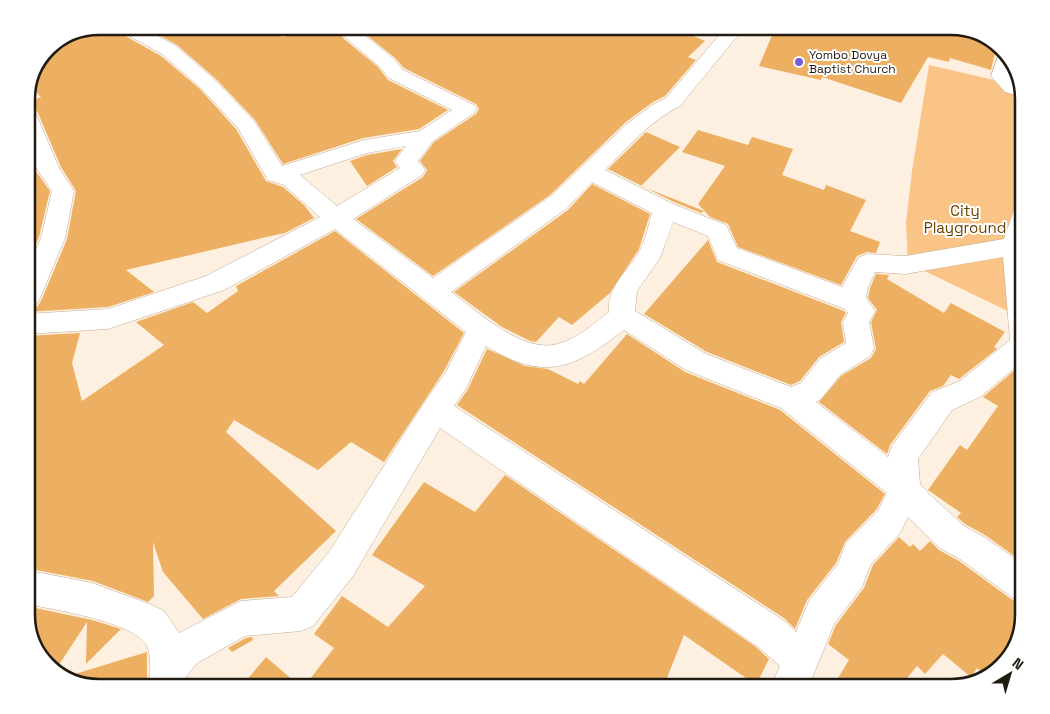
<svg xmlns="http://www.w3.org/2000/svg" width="1050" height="714" font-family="'Space Grotesk',sans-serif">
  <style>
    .green { fill: #f9c485 }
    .building { fill: #edaf61 }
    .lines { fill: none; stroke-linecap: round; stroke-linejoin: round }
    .street-casing { stroke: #c0ab93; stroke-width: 1 }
    .street { fill: #fff; fill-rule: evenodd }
    .poi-dot { fill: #765cd7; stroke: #fff; stroke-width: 2 }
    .labels { text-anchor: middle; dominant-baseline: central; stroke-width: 4; stroke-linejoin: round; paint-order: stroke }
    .far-poi-label { font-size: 12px; fill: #221b12; stroke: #fff; text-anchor: start }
    .park-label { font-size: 15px; fill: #6a4200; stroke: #fff }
    .rim { fill: none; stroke: #221b12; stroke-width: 2.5 }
  </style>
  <rect width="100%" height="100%" fill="#fef0e1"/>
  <polygon class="green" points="929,65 1020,86 1024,99 1024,319 908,263 906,223 912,171"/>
  <g class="building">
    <polygon points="99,26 114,26 118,32 161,56 200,89 236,129 266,181 283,187 304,205 314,218 279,236 284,233 126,270 154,292 108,307 26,312 26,310 38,306 42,299 67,239 76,191 61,167 38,113 34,108 26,106 26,103 41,97 30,86 49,47"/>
    <polygon points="143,26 262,26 271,34 283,37 296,34 305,26 494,26 499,32 519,34 539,32 544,26 670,26 705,41 688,57 696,60 665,96 653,102 626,122 550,195 433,276 356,219 423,177 427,170 420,161 434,142 476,114 479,109 476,104 404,68 394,57 359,29 346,28 341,34 344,39 378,67 388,80 448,110 419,129 363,138 283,164 255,120 216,79 177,45"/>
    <polygon points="776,26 951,26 991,39 997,45 991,70 950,58 949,62 928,57 901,103 822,77 821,80 759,66"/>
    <polygon points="698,130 748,145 752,137 793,149 782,175 824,190 826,185 866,200 850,231 880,242 876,253 867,252 857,256 841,285 738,247 728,224 710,217 698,204 725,166 682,152"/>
    <polygon points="646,132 680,147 641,186 704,211 701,213 674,202 608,169"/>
    <polygon points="26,148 35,170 50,191 39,237 26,266"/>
    <polygon points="402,149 393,161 397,167 367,186 350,161 367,155"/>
    <polygon points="592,184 650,214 639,249 610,293 572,325 559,317 536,342 530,341 502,327 454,292 568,210"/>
    <polygon points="335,231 464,333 444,371 384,462 351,442 318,470 234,420 226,432 336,531 274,591 279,596 241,599 203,619 163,572 153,542 154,596 148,602 93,581 26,568 26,336 80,333 72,363 82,401 164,345 136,322 193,302 207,313 238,291 236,286"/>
    <polygon points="708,240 717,262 844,311 846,313 841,322 844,342 819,357 800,381 791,385 707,352 644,314"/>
    <polygon points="876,274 889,275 887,279 944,313 951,303 1005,332 994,347 997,349 959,379 951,375 943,386 930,391 890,445 887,454 819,402 841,376 871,358 876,349 871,322 877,310 868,298 870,288"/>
    <polygon points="627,334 685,372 780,410 885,494 876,510 845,542 836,563 807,600 795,629 784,618 457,405 468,389 487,349 525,366 548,369 578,384 580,381 584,384"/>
    <polygon points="1023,363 1024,364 1024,563 985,535 965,524 957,517 961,513 928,490 960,445 967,450 998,406 983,397"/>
    <polygon points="505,475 756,647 769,659 756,685 684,635 663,688 303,688 334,648 314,634 342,596 388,627 425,586 372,555 424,482 475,512"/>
    <polygon points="899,537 910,547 913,544 920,551 930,541 939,550 959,561 1011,599 1024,604 1024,615 1011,655 988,677 977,668 971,677 943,654 925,674 917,666 899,688 832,688 849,660 828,644 836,625 864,588 873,565"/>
    <polygon points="26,606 92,620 121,629 86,664 87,622 55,671 36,651 26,619"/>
    <polygon points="252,637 253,640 232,652 228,648 246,638"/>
    <polygon points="147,652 147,688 99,688 65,677"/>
    <polygon points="266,657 302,688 240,688"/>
  </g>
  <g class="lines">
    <g class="street-casing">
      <g id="street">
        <path d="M116,26h23l37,20 39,34 39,41 28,45 82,-26 56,-9 32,-21 -63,-32 -10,-12 -33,-28 -3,-4 3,-4 6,-1 6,1 35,28 10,12 71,35 3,4 -3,4 -41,28 -15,20 7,9 -3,5 -69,44 80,59 118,-82 76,-72 27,-20 12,-6 55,-65 8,-7h21l-17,15 -53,65c-30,15 -52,41 -75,64l68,34 53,21 11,23 105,39 17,-30 9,-3 37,2 99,-17 12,-35 8,-2v158l-44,37 -28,13 -34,49 2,25 9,10 35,32 20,11 40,28v37l-12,-5 -52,-38 -20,-11 -32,-31 -8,16 -29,31 -9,23 -28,37 -26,64h-38l10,-22 -23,-20 -317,-218 -87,148 -40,50 -12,5 -56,5 -48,27 -11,14 1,11h-38c1,-12 3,-31 -2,-42 -11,-24 -95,-37 -121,-42v-34l66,13 60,22 12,6 15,22 62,-32 51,-4 37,-45 97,-152 20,-28 20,-40 -131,-103 -111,61 -107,36 -9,3 -82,5v-20l82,-5 98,-33 114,-59 -36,-32 -16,-5 -30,-52 -37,-40 -39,-34 -43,-24zM406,146l-11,15 5,7 -63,38 -37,-31 67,-22zM592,182l60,31c-4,14 -7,29 -14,41 -12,19 -31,33 -29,58 -15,12 -32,27 -52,32 -34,10 -80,-33 -106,-52l116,-84zM673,222l35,14 10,24 127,49 3,4 -5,9 3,21 -26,16 -19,24 -10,4 -85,-33 -71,-43 2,-20 23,-33zM1003,257l7,83 -50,41 -28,11 -40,54 -4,11 -72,-55 5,-3 19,-24 30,-19 4,-8 -5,-26 6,-11 -9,-13 2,-11 7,-15 30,2zM624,330l62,40 95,38 106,85 -9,18 -32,32 -8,21 -29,37 -13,31 -13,-12 -329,-214 12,-18 20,-42c59,36 87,23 138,-16z"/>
        <path d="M264,26h39c-8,12 -31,12 -39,0z"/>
        <path d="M496,26h46l-3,4c-12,3 -28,3 -40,0z"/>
        <polygon points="1000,51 1002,51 1014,63 1011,75 1020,84 1023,97 1005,92 991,76"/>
        <polygon points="26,108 33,110 36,114 59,168 74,191 65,238 40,298 36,305 27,308 26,271 41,238 52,191 37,169 26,142"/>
      </g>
    </g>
    <use href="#street" class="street"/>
  </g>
  <circle class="poi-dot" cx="799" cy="62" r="5"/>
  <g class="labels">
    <g class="far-poi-label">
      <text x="809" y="55">Yombo Dovya<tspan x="809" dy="14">Baptist Church</tspan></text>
    </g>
    <g class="park-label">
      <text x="965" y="210">City<tspan x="965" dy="17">Playground</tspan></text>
    </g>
  </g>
  <path d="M0 0H1050V714H0ZM99 35H951A64 64 0 0 1 1015 99V615A64 64 0 0 1 951 679H99A64 64 0 0 1 35 615V99A64 64 0 0 1 99 35Z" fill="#fff" fill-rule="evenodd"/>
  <path class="rim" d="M99 35H951A64 64 0 0 1 1015 99V615A64 64 0 0 1 951 679H99A64 64 0 0 1 35 615V99A64 64 0 0 1 99 35Z"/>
  <g transform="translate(1010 674) rotate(38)" stroke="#ffffff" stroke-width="4" paint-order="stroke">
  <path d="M0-4L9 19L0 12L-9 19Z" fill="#221b12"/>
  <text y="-8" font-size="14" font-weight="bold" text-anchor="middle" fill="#221b12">N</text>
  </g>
</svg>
